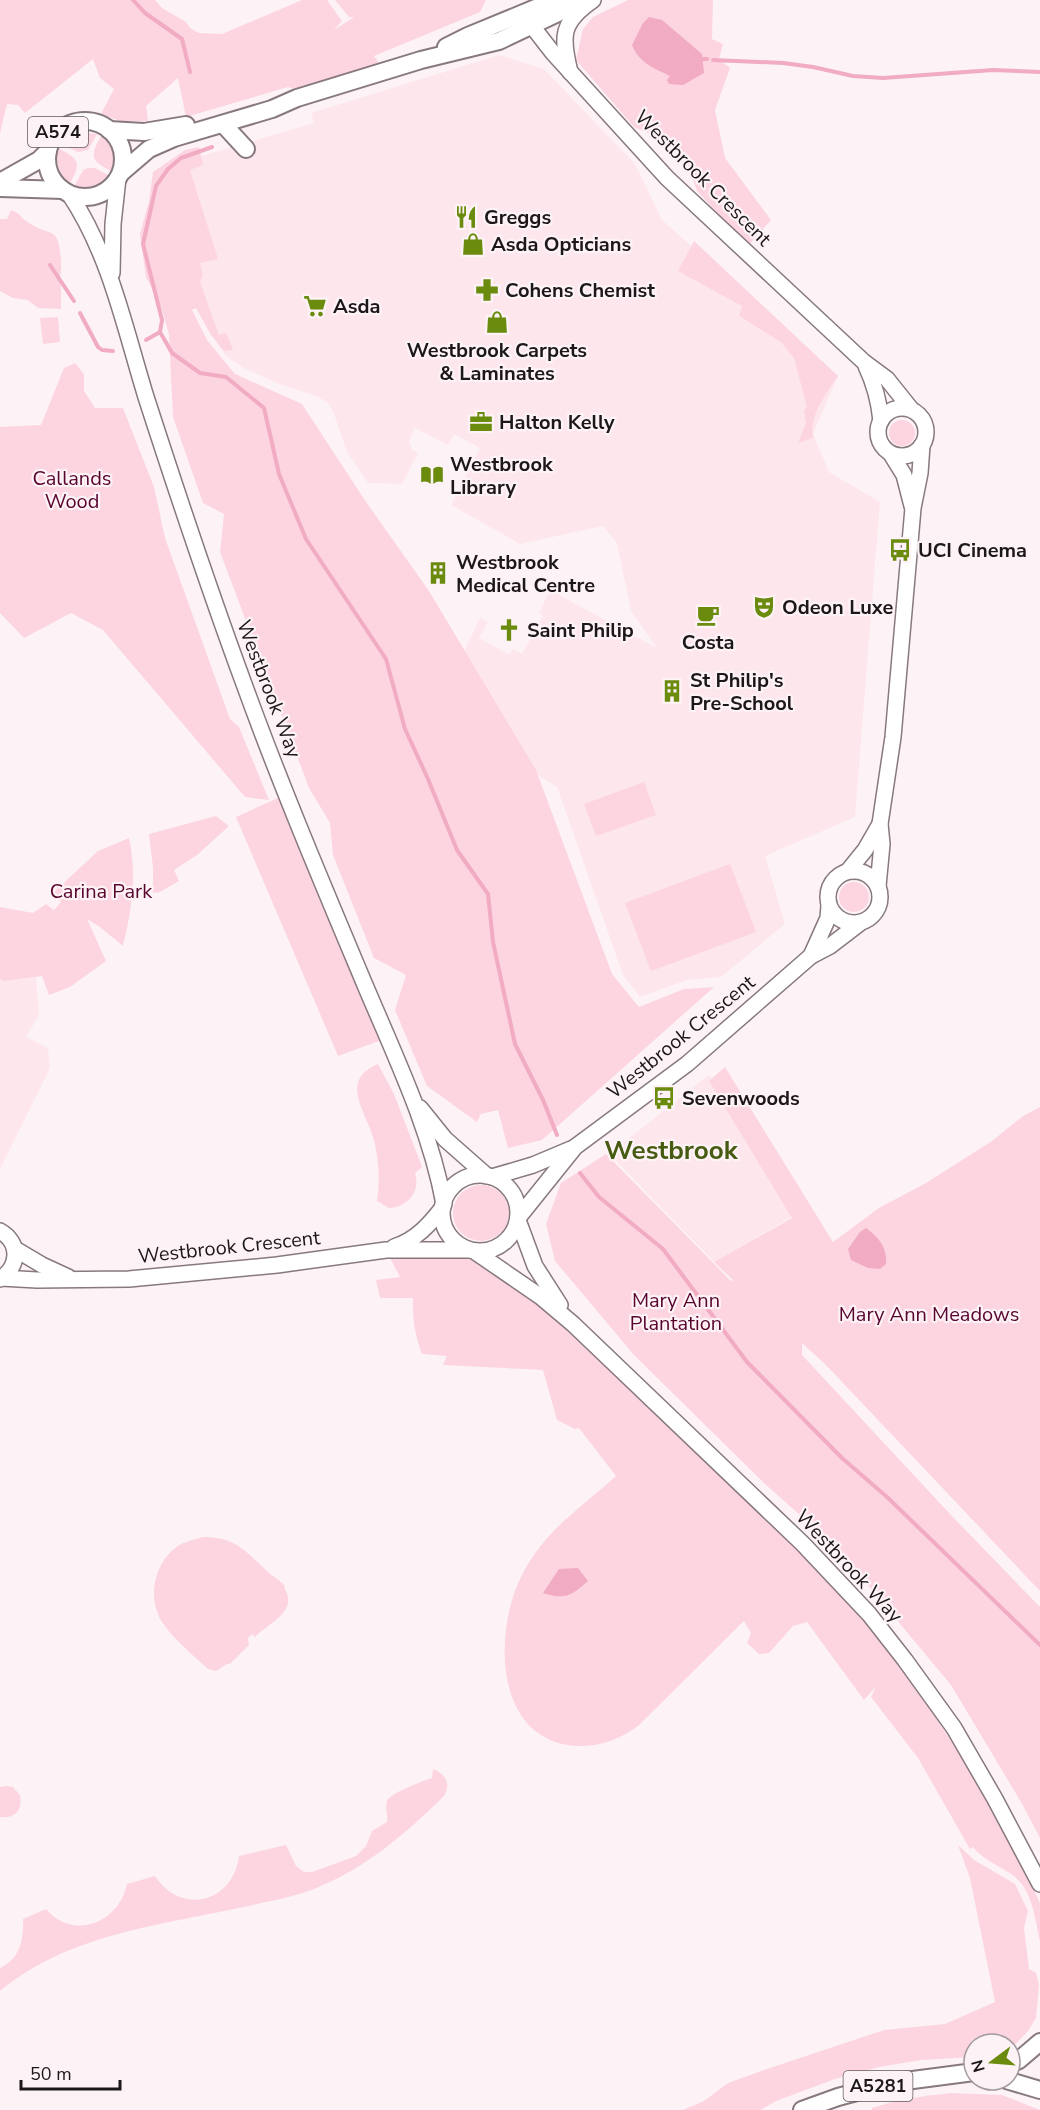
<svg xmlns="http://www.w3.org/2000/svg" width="1040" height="2110" font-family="'Nunito Sans',sans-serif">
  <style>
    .built { fill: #fee6ed }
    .green { fill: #fcd5e0 }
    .water { fill: #f1abc2 }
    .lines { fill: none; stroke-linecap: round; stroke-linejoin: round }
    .stream { stroke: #f1abc2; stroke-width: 4 }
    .secondary-casing { stroke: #87797d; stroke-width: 18 }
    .primary-casing { stroke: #87797d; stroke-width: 20 }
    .secondary { stroke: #fff; stroke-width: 15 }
    .primary { stroke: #fff; stroke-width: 16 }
    .labels { text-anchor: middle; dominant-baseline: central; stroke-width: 4.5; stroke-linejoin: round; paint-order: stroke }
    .shield { fill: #fdf3f6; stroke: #60595b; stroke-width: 1.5 }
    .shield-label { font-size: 18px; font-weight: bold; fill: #1c1718 }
    .street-label { font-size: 20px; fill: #1c1718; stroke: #fdf3f6 }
    .poi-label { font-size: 20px; font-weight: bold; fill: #1c1718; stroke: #fdf3f6; text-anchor: start }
    .park-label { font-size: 20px; fill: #58052e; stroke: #fdf3f6 }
    .district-label { font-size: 26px; font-weight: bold; fill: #465b11; stroke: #fdf3f6 }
  </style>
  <rect width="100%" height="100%" fill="#fdf3f6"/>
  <g class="built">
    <polygon points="499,55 544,69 635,164 662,220 838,376 813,434 829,472 880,502 855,817 765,856 785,924 721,977 687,980 640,997 623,975 557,787 506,755 456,668 480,618 488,622 479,638 510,655 513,649 522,654 543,616 539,613 550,590 657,648 631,611 617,543 603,526 520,544 451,505 480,448 454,434 448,445 415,428 409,441 412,449 418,453 402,484 368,483 347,452 333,411 327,402 316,396 282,385 244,368 226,356 207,328 180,162 314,123 311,113"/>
    <polygon points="36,977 39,1015 26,1037 48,1048 50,1068 0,1169 0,978 4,981"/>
    <polygon points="709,1075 795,1215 714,1262 609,1154"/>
  </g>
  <g class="green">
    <polygon points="0,0 155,0 162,8 186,22 190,28 199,33 222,34 302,0 327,0 342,21 334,30 354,17 349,17 335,0 486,0 480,12 374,56 379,63 297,90 288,87 186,117 178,78 146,106 148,121 120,121 101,114 114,89 100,78 93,59 25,113 18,105 7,104 0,133"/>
    <polygon points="628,0 713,0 712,39 723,44 719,59 730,68 715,110 725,158 771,220 748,246 697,191 683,154 665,140 634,127 576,60 583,29 593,17"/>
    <polygon points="79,132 97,134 88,150 78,152 61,144 69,136"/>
    <path d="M101,136c12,9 16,21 11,36 -21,-12 -23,-14 -11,-36z"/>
    <polygon points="199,147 203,165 190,170 218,259 200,263 203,275 200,282 219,335 226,333 233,350 224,351 211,335 196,308 192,310 207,340 235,374 302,404 364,499 429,591 536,770 612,974 639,1007 684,989 714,987 542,1140 508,1148 498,1110 481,1114 477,1122 427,1086 395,1010 406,975 374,958 333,855 330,823 309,788 220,552 224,514 203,503 173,417 169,335 162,309 146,277 140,234 149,201 153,172 185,150"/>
    <path d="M58,148c23,12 23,15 11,37 -12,-10 -15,-22 -11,-37z"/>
    <path d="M88,168h7l15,8c-9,12 -22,16 -36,11l9,-17z"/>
    <path d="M11,210c9,3 8,6 15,11 24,18 33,1 35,41 0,8 1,12 -3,18l3,5v24l-23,-1 -10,-8 -15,-2 -13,-7v-72h7z"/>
    <path d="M694,241l144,135c-12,18 -29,39 -25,62l-15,5 8,-20 -2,-12 3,-4 -13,-49 -13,-16 -42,-26 3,-10 -64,-35z"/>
    <polygon points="58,317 60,342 43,344 40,318"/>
    <polygon points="75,363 84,374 84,391 95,408 123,408 154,487 165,538 230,719 239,727 269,800 245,797 103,630 71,613 24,638 0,613 0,427 41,425 64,368"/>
    <circle cx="902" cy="433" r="13"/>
    <polygon points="644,782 656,815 596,836 584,804"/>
    <polygon points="280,797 387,1038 338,1056 236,817"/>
    <polygon points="216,816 229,826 197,855 174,870 179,881 160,892 153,893 153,868 149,834"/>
    <path d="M129,838c8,36 3,72 -6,108l-23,-19 -13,-8 19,42 -36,26 -21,8 -7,-19 -38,5 -4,-2v-72l33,6 13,-9 8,6 7,-8 -6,-6 -1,-4 44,-41z"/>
    <polygon points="730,864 756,932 651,971 625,903"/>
    <circle cx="854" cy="897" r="15"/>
    <path d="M378,1064l16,30 28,73 -7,6c6,18 -7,34 -26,35l-12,-7c3,-19 2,-37 -2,-57 -5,-28 -39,-63 3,-80z"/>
    <polygon points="725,1067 833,1242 879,1208 926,1183 992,1141 1023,1116 1040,1107 1040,1591 825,1364 802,1343 802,1355 950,1514 1040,1607 1040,1838 1021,1802 951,1685 835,1546 765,1484 634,1355 555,1261 546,1224 561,1183 606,1154 731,1281 733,1280 714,1262 792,1218 709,1081"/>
    <circle cx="481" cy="1213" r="28"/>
    <path d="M386,1250h83l104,74 144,148 116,113 48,55 33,43 66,104 32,58 28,58v38c-5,-22 -8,-54 -29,-67 -13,-9 -29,-15 -38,-27l-3,2 -52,-91 -47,-61 5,-11 -12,14 -57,-78 -14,4 -24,27 -10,1 -12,-11 4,-10 -7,-12 -105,104c-18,14 -37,21 -59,21 -85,-2 -87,-110 -60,-167 22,-47 60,-70 96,-103l-37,-48 -4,1 -18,-9 -14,-50 -100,-5 4,-9 -25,-2c-7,-18 -10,-37 -9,-56h-33l-4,-18 24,-3z"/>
    <path d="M203,1537c33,0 42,14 64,34 6,6 13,9 18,15l-1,2c16,23 -17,36 -29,49l-3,-3 -4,4 1,7 -19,19h-3l-11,7 -8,-2c-15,-14 -34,-29 -46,-47 -16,-25 -7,-63 19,-78 7,-3 15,-5 22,-7z"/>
    <path d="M433,1769c13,5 19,16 10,28 -38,37 -78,72 -129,92 -21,8 -44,12 -66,17 -85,19 -178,27 -248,85v-23c20,-9 24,-29 23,-49l23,-10c27,32 73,14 81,-25l28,-8c26,40 78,27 84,-20l47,-11 10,21 8,6h8l44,-16 10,-10 6,-15 15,-9c1,-7 -2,-15 0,-21 3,-8 36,-20 45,-23z"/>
    <path d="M7,1786l6,1 7,8c3,15 -5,24 -20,22v-30z"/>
    <polygon points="958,1845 974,1860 1015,1884 1028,1911 1024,1928 1029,1969 1036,1973 1039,1985 1036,2018 1028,2031 1012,2048 1010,2049 1010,2044 974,2044 974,2057 921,2060 879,2067 835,2079 776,2101 760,2110 683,2110 704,2101 728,2083 764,2070 884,2030 945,2024 995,2002 970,1878"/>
    <path d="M951,2093l51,2 38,15h-168v-2c26,-9 52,-12 79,-15z"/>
  </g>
  <g class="water">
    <path d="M649,17l13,3 40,34 2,19 -21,12 -14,-1 -2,-4 3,-4c-16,-8 -31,-13 -38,-31l11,-22z"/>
    <path d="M866,1228c13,10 21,19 20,36l-6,5 -12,-1 -17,-8 -3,-11 12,-17z"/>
    <path d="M578,1568l10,13c-17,15 -23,19 -45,12l16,-24z"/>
  </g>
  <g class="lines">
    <g class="stream">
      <polyline points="133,0 145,13 182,39 190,72"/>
      <polyline points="703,59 707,59"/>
      <polyline points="713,60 783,63 813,67 853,76 883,78 993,70 1040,72"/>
      <polyline points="212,147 181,158 168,169 156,186 143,244 162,320 160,332 172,353 200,373 226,377 264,408 279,474 306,539 386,659 405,729 428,779 457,850 488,894 493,942 515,1044 543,1100 557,1135"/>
      <polyline points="50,265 74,301"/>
      <polyline points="80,313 98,347 102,350 113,351"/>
      <polyline points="146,340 160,332"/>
      <polyline points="580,1173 599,1197 663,1249 747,1362 842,1458 887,1497 1040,1645"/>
    </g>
    <g class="secondary-casing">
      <g id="secondary">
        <polyline points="525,17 553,53 667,178 864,362 887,379 911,409"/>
        <path d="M570,72c-9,-36 -9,-50 23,-72"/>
        <path d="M70,195c40,60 55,134 76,202 31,96 63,192 98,287 37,102 79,201 121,301 30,71 65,143 79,219"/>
        <polyline points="112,273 113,224 118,178"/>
        <path d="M866,366c9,19 13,34 15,55"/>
        <circle cx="902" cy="432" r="24"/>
        <polyline points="891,454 904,475 912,506"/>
        <circle cx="854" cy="897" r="26"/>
        <polyline points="848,871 865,850 880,824"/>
        <polyline points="878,886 882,844 880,824 893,737 913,508 920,473 922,445"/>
        <polyline points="811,956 828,918 829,906"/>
        <polyline points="420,1108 445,1139 487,1176"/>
        <circle cx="480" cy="1213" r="38"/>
        <polyline points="492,1177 533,1165 571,1149"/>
        <polyline points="518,1218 575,1147 687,1064 811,956 830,946 860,923"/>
        <polyline points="518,1220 535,1266 560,1305"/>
        <path d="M0,1231c21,12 19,36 0,48"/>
        <path d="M394,1247c22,-7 36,-23 49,-40"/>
        <polyline points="15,1249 42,1265 68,1277"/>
        <polyline points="474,1251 541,1297 573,1324 803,1544 869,1614 905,1660 954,1728 995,1799 1040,1884"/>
        <polyline points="1,1278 37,1280 129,1279 277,1265 386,1250 469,1250"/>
      </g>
    </g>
    <g class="primary-casing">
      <g id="primary">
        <polyline points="446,47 468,36 555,0"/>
        <circle cx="85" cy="159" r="38"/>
        <polyline points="223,124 246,149"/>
        <polyline points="109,130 144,132 186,125"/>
        <polyline points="121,173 149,149 174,138 272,109 297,98 421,60 499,41 560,12 578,0"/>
        <polyline points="0,182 39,160 48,151"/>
        <polyline points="0,188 63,190"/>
        <polyline points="1010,2064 1019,2060 1040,2042"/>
        <polyline points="1006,2080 1040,2090"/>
        <polyline points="802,2110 838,2097 890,2083 974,2072"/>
      </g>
    </g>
    <use href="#secondary" class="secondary"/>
    <use href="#primary" class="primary"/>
  </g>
  <defs>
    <g id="restaurant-bare" transform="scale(1.8)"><path d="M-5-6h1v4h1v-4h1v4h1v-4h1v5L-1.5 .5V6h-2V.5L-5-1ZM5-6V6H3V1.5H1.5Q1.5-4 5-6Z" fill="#6a8b0d" stroke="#fdf3f6" stroke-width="2.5" paint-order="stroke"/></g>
    <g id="shop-bare" transform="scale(1.8)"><path d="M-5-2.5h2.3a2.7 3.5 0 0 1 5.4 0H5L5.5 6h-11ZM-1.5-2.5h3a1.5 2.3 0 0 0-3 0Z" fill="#6a8b0d" stroke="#fdf3f6" stroke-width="2.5" paint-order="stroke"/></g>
    <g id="pharmacy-bare" transform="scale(1.8)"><path d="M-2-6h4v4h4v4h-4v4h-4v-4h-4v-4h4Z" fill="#6a8b0d" stroke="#fdf3f6" stroke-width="2.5" paint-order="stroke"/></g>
    <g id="supermarket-bare" transform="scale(1.8)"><path d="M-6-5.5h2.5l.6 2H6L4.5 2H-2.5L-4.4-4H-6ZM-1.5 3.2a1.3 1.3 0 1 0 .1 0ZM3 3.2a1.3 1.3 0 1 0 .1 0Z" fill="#6a8b0d" stroke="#fdf3f6" stroke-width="2.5" paint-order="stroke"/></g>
    <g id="office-bare" transform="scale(1.8)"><path d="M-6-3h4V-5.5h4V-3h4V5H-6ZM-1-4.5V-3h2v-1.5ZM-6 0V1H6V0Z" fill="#6a8b0d" stroke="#fdf3f6" stroke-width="2.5" paint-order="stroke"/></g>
    <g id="library-bare" transform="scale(1.8)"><path d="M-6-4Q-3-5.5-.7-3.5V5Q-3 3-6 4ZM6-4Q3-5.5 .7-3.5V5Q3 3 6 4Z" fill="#6a8b0d" stroke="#fdf3f6" stroke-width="2.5" paint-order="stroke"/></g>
    <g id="bus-bare" transform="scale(1.8)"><path d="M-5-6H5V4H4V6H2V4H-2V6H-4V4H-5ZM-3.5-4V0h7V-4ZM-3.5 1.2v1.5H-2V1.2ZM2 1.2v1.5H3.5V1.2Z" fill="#6a8b0d" stroke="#fdf3f6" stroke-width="2.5" paint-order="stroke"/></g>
    <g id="building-bare" transform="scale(1.8)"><path d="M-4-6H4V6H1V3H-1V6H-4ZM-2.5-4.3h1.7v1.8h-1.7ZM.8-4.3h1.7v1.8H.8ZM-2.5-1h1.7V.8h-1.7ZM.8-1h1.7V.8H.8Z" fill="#6a8b0d" stroke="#fdf3f6" stroke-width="2.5" paint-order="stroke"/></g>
    <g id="theatre-bare" transform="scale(1.8)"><path d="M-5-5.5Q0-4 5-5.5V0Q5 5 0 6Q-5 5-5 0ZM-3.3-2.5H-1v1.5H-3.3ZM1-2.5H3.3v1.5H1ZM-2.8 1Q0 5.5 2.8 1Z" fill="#6a8b0d" stroke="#fdf3f6" stroke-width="2.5" paint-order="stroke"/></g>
    <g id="cafe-bare" transform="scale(1.8)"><path d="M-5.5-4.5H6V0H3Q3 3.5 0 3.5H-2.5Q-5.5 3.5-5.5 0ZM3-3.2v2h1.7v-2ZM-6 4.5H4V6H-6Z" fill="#6a8b0d" stroke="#fdf3f6" stroke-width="2.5" paint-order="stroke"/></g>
    <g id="church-bare" transform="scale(1.8)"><path d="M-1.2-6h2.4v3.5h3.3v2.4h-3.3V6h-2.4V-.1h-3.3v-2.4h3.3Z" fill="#6a8b0d" stroke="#fdf3f6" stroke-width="2.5" paint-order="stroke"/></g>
  </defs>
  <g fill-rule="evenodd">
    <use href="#restaurant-bare" x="466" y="217"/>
    <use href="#shop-bare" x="473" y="244"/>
    <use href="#pharmacy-bare" x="487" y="290"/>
    <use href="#supermarket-bare" x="315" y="306"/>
    <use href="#shop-bare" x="497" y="322"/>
    <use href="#office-bare" x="481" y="422"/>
    <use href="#library-bare" x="432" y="475"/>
    <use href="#bus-bare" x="900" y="550"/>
    <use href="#building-bare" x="438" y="573"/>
    <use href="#theatre-bare" x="764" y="607"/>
    <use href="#cafe-bare" x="708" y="615"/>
    <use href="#church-bare" x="509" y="630"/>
    <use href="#building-bare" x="672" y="691"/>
    <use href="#bus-bare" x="664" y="1098"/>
  </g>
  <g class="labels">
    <g class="shield">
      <rect x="28" y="117" width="60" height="30" rx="4.5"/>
      <rect x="843.5" y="2071" width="69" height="30" rx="4.5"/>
    </g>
    <g class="shield-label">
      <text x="58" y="132">A574</text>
      <text x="878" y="2086">A5281</text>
    </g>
    <g class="street-label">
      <text transform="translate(703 178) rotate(45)">Westbrook Crescent</text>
      <text transform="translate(269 689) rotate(69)">Westbrook Way</text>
      <text transform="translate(681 1037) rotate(-39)">Westbrook Crescent</text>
      <text transform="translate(229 1247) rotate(-6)">Westbrook Crescent</text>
      <text transform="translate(849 1566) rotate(47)">Westbrook Way</text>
    </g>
    <g class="poi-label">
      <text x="484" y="217">Greggs</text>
      <text x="491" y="244">Asda Opticians</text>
      <text x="505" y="290">Cohens Chemist</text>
      <text x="333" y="306">Asda</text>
      <text x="497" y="350" text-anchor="middle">Westbrook Carpets<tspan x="497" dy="23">&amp; Laminates</tspan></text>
      <text x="499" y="422">Halton Kelly</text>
      <text x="450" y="464">Westbrook<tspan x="450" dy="23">Library</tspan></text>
      <text x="918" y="550">UCI Cinema</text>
      <text x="456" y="562">Westbrook<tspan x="456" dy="23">Medical Centre</tspan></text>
      <text x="782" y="607">Odeon Luxe</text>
      <text x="527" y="630">Saint Philip</text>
      <text x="708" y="642" text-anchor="middle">Costa</text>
      <text x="690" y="680">St Philip's<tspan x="690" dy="23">Pre-School</tspan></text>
      <text x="682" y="1098">Sevenwoods</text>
    </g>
    <g class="park-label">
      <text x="72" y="478">Callands<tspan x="72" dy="23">Wood</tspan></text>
      <text x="101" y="891">Carina Park</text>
      <text x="676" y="1300">Mary Ann<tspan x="676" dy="23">Plantation</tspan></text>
      <text x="929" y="1314">Mary Ann Meadows</text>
    </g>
    <g class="district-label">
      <text x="671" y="1150">Westbrook</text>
    </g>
  </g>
  <g transform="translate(992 2062) rotate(254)"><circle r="28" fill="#fdf3f6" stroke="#a39b9d" stroke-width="1.5"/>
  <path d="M0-4.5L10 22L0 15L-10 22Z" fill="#6a8b0d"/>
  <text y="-9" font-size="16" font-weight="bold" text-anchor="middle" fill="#1c1718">N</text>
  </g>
  <path d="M21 2080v9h99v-9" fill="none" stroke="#1c1718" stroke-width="3"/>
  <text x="30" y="2080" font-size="18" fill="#1c1718" stroke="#fdf3f6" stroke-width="4.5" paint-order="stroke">50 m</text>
</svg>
